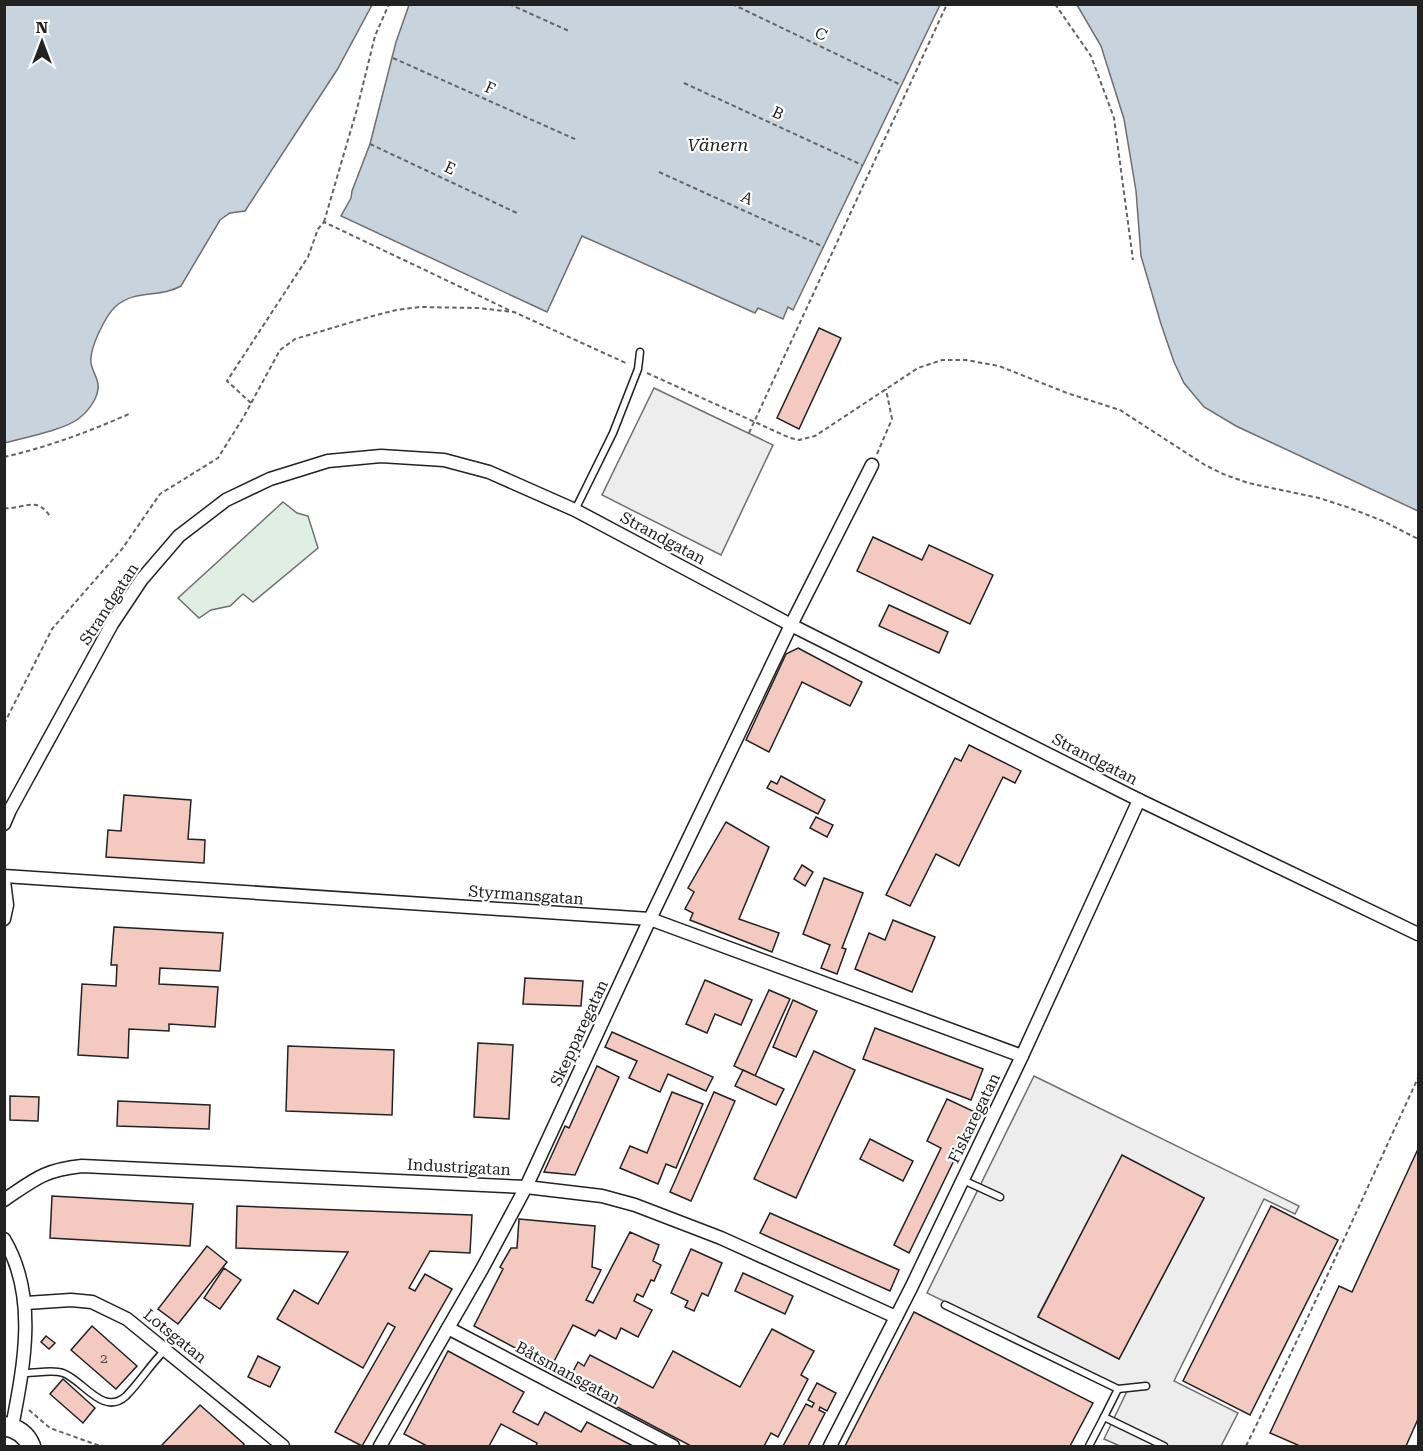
<svg xmlns="http://www.w3.org/2000/svg" width="1423" height="1451" font-family="'Roboto Serif',serif">
  <style>
    .green { fill: #e0efe3; stroke: #6f6f6f; stroke-width: 1.5 }
    .parking { fill: #ededed; stroke: #6f6f6f; stroke-width: 1.5; fill-rule: evenodd }
    .water { fill: #c7d3dd; stroke: #6f6f6f; stroke-width: 1.5 }
    .building { fill: #f3c9c0; stroke: #222; stroke-width: 1.5 }
    .lines { fill: none; stroke-linecap: round; stroke-linejoin: round }
    .lane-casing { stroke: #222; stroke-width: 9 }
    .street-casing { stroke: #222; stroke-width: 15 }
    .secondary-casing { stroke: #222; stroke-width: 21 }
    .path { stroke: #646464; stroke-width: 2; stroke-dasharray: 4.5 3; stroke-linecap: butt }
    .lane { stroke: #fff; stroke-width: 6 }
    .street { stroke: #fff; stroke-width: 12 }
    .secondary { stroke: #fff; stroke-width: 18 }
    .labels { text-anchor: middle; dominant-baseline: central; stroke-width: 4.5; stroke-linejoin: round; paint-order: stroke }
    .number-label { font-size: 14px; fill: #564c4a }
    .street-label { font-size: 16px; fill: #222; stroke: #fff }
    .water-label { font-size: 18px; font-style: italic; fill: #222; stroke: #fff }
  </style>
  <rect width="100%" height="100%" fill="#fff"/>
  <polygon class="green" points="283,502 297,513 308,516 318,548 253,602 243,594 230,606 211,610 199,618 178,598"/>
  <g class="parking">
    <polygon points="654,388 773,445 721,555 602,495"/>
    <path d="M1034,1076l265,130 -4,8 -31,-15 -90,182 64,32 -17,33h-101l-16,-7 23,-48 -200,-98zM1122,1156l82,42 -85,161 -81,-43z"/>
  </g>
  <g class="water">
    <path d="M4,5h368l-35,65 -92,141 -15,2 -10,7 -39,66c-21,12 -45,3 -65,20 -10,9 -27,42 -25,57 1,6 4,11 6,17 5,14 -8,31 -19,39 -14,11 -55,19 -73,24z"/>
    <polygon points="409,5 409,4 940,5 793,310 788,307 783,319 758,308 755,313 582,236 547,312 341,216 351,198 352,191 370,144 396,42"/>
    <polygon points="1077,5 1418,5 1418,511 1236,426 1204,407 1184,383 1174,362 1161,324 1141,256 1136,191 1124,119 1101,46"/>
  </g>
  <g class="building">
    <polygon points="819,328 841,338 799,429 777,418"/>
    <polygon points="873,537 922,560 929,545 993,575 970,624 857,571"/>
    <polygon points="889,605 948,632 939,653 879,626"/>
    <polygon points="798,648 862,682 850,706 802,682 769,752 746,740 786,654"/>
    <polygon points="969,745 1021,771 1015,783 1003,777 959,866 936,854 910,906 886,895 955,758 961,761"/>
    <polygon points="781,776 825,800 818,814 767,788 771,781 777,784"/>
    <polygon points="124,795 191,800 188,839 205,840 204,863 106,857 108,830 121,831"/>
    <polygon points="816,817 833,825 827,837 810,828"/>
    <polygon points="726,822 769,847 739,919 779,933 772,952 690,920 693,913 685,909 694,892 688,888"/>
    <polygon points="802,865 813,872 805,886 794,879"/>
    <polygon points="824,878 863,893 842,948 846,949 837,974 821,968 830,945 803,934"/>
    <polygon points="893,920 935,937 912,992 855,969 869,933 885,940"/>
    <polygon points="114,927 223,933 220,971 160,968 159,984 218,987 215,1027 169,1024 169,1031 129,1029 128,1058 78,1055 82,984 116,986 117,965 111,965"/>
    <polygon points="525,978 583,981 581,1006 523,1004"/>
    <polygon points="705,980 752,1000 741,1025 715,1014 707,1033 686,1024"/>
    <polygon points="769,990 790,999 755,1076 734,1066"/>
    <polygon points="793,1000 817,1011 796,1057 773,1047"/>
    <polygon points="875,1028 983,1069 971,1100 863,1059"/>
    <polygon points="612,1032 713,1077 706,1091 668,1074 660,1092 629,1078 637,1061 605,1047"/>
    <polygon points="478,1043 513,1045 509,1119 474,1117"/>
    <polygon points="288,1046 394,1050 392,1115 286,1111"/>
    <polygon points="814,1051 855,1070 796,1198 754,1179"/>
    <polygon points="597,1066 619,1077 575,1175 544,1172 565,1126 569,1128"/>
    <polygon points="743,1070 784,1089 776,1105 735,1086"/>
    <polygon points="672,1092 703,1104 676,1168 666,1164 658,1184 620,1168 630,1146 647,1153"/>
    <polygon points="714,1092 735,1101 691,1201 670,1192"/>
    <polygon points="10,1096 39,1097 38,1121 10,1120"/>
    <polygon points="947,1099 977,1113 909,1253 894,1245 941,1148 927,1141"/>
    <polygon points="118,1101 210,1105 209,1129 117,1126"/>
    <polygon points="870,1139 913,1161 903,1181 860,1159"/>
    <polygon points="1418,1149 1418,1419 1406,1446 1300,1446 1270,1433 1339,1286 1352,1292"/>
    <polygon points="1122,1155 1204,1198 1119,1359 1038,1317"/>
    <polygon points="52,1196 193,1204 190,1246 50,1238"/>
    <polygon points="237,1206 472,1215 470,1253 430,1251 409,1288 415,1291 425,1274 452,1289 362,1446 335,1432 395,1327 388,1323 363,1368 277,1319 294,1290 318,1304 348,1252 236,1248"/>
    <polygon points="1271,1206 1338,1240 1250,1415 1183,1381"/>
    <polygon points="770,1213 899,1270 890,1291 760,1233"/>
    <polygon points="519,1219 595,1226 592,1267 601,1270 586,1300 593,1303 630,1232 659,1245 653,1261 661,1265 654,1281 651,1280 643,1297 637,1294 634,1301 652,1310 638,1337 621,1328 616,1339 599,1330 595,1336 573,1325 551,1367 474,1326 503,1269 500,1267 511,1248 517,1248"/>
    <polygon points="207,1246 227,1262 178,1324 158,1309"/>
    <polygon points="691,1249 722,1263 708,1296 702,1293 694,1311 685,1307 688,1301 671,1293"/>
    <polygon points="224,1268 241,1280 220,1309 204,1298"/>
    <polygon points="743,1273 793,1296 785,1314 735,1291"/>
    <polygon points="914,1312 1093,1403 1070,1446 845,1446"/>
    <polygon points="92,1326 137,1366 116,1389 71,1350"/>
    <polygon points="772,1329 814,1351 801,1375 808,1379 778,1437 771,1433 764,1446 691,1446 568,1381 578,1362 584,1366 590,1355 653,1388 673,1351 740,1387"/>
    <polygon points="46,1336 55,1343 49,1349 41,1342"/>
    <polygon points="448,1351 524,1392 513,1412 538,1425 545,1412 581,1432 587,1422 633,1446 536,1446 537,1443 501,1424 489,1446 427,1446 404,1434"/>
    <polygon points="258,1356 280,1367 270,1387 248,1377"/>
    <polygon points="63,1379 95,1408 83,1423 50,1394"/>
    <polygon points="817,1383 836,1393 827,1411 820,1407 819,1410 825,1413 808,1446 783,1446 806,1404 812,1407 814,1403 808,1400"/>
    <polygon points="200,1405 244,1444 243,1446 161,1446"/>
  </g>
  <g class="lines">
    <g class="lane-casing">
      <g id="lane">
        <polyline points="575,510 613,433 638,369 640,352"/>
        <polyline points="963,1180 1000,1197"/>
        <polyline points="945,1305 1118,1389 1104,1417 1164,1446"/>
        <path d="M22,1373c12,1 29,-4 41,0 20,7 40,44 63,23 13,-13 25,-32 39,-46"/>
        <polyline points="1118,1389 1146,1386"/>
        <polyline points="1089,1446 1104,1417"/>
      </g>
    </g>
    <g class="street-casing">
      <g id="street">
        <polyline points="4,824 10,810 112,624 142,579 179,536 226,500 270,479 328,461 381,456 444,460 489,472 575,510 791,625 1139,800 1418,934"/>
        <polyline points="4,876 650,919 1022,1056"/>
        <polyline points="4,881 7,905 4,919"/>
        <path d="M4,1200c31,-21 40,-30 78,-34l444,21 76,9 33,9 86,33 175,79"/>
        <path d="M4,1239c34,57 20,126 8,188"/>
        <polyline points="26,1303 71,1300 92,1302 127,1319 283,1446"/>
        <polyline points="448,1328 673,1446"/>
        <polyline points="380,1446 482,1269 526,1187 650,919 791,625 872,465"/>
        <polyline points="830,1446 911,1288 1022,1056 1139,800"/>
      </g>
    </g>
    <g class="secondary-casing">
      <path id="secondary" d="M4,1426c13,2 22,8 27,20"/>
    </g>
    <g class="path">
      <polyline points="509,4 569,31"/>
      <polyline points="732,4 901,85"/>
      <polyline points="1055,4 1091,56 1114,118 1133,260"/>
      <polyline points="393,58 577,140"/>
      <polyline points="684,83 862,165"/>
      <polyline points="370,144 519,214"/>
      <polyline points="659,172 824,247"/>
      <polyline points="324,222 357,109 375,36 389,4"/>
      <polyline points="647,373 790,438 799,440 815,436 918,368 942,360 966,360 999,366 1067,393 1120,410 1205,465 1223,474 1248,483 1319,498 1347,507 1383,521 1418,539"/>
      <polyline points="251,403 227,381 308,257 318,229 324,222 511,311"/>
      <polyline points="749,433 947,4"/>
      <polyline points="877,454 892,419 886,389"/>
      <path d="M4,457c44,-10 84,-25 125,-43"/>
      <path d="M4,508c19,2 33,-14 47,10"/>
      <polyline points="4,724 52,629 122,549 160,494 218,458 243,418 280,350 295,339 369,317 396,310 420,307 477,308 514,312 628,364"/>
      <polyline points="29,1410 50,1428 100,1446"/>
      <path d="M1246,1446c60,-121 115,-245 172,-368"/>
    </g>
    <use href="#lane" class="lane"/>
    <use href="#street" class="street"/>
    <use href="#secondary" class="secondary"/>
  </g>
  <g class="labels">
    <g class="number-label">
      <text x="104" y="1358">2</text>
    </g>
    <g class="street-label">
      <text transform="translate(821 34) rotate(25)">C</text>
      <text transform="translate(490 88) rotate(24)">F</text>
      <text transform="translate(778 113) rotate(25)">B</text>
      <text transform="translate(450 168) rotate(25)">E</text>
      <text transform="translate(747 198) rotate(24)">A</text>
      <text transform="translate(663 538) rotate(28)">Strandgatan</text>
      <text transform="translate(109 604) rotate(-57)">Strandgatan</text>
      <text transform="translate(1095 759) rotate(27)">Strandgatan</text>
      <text transform="translate(526 895) rotate(4)">Styrmansgatan</text>
      <text transform="translate(579 1033) rotate(-65)">Skepparegatan</text>
      <text transform="translate(974 1118) rotate(-64)">Fiskaregatan</text>
      <text transform="translate(459 1167) rotate(3)">Industrigatan</text>
      <text transform="translate(175 1336) rotate(39)">Lotsgatan</text>
      <text transform="translate(568 1373) rotate(28)">Båtsmansgatan</text>
    </g>
    <g class="water-label">
      <text x="718" y="144">Vänern</text>
    </g>
  </g>
  <rect width="1423" height="1451" fill="none" stroke="#222222" stroke-width="12"/>
  <g transform="translate(42 42)" stroke="#ffffff" stroke-width="4.5" paint-order="stroke">
  <path d="M0-4.5L10 22L0 15L-10 22Z" fill="#222222"/>
  <text y="-9" font-size="16" font-weight="bold" text-anchor="middle" fill="#222222">N</text>
  </g>
</svg>
